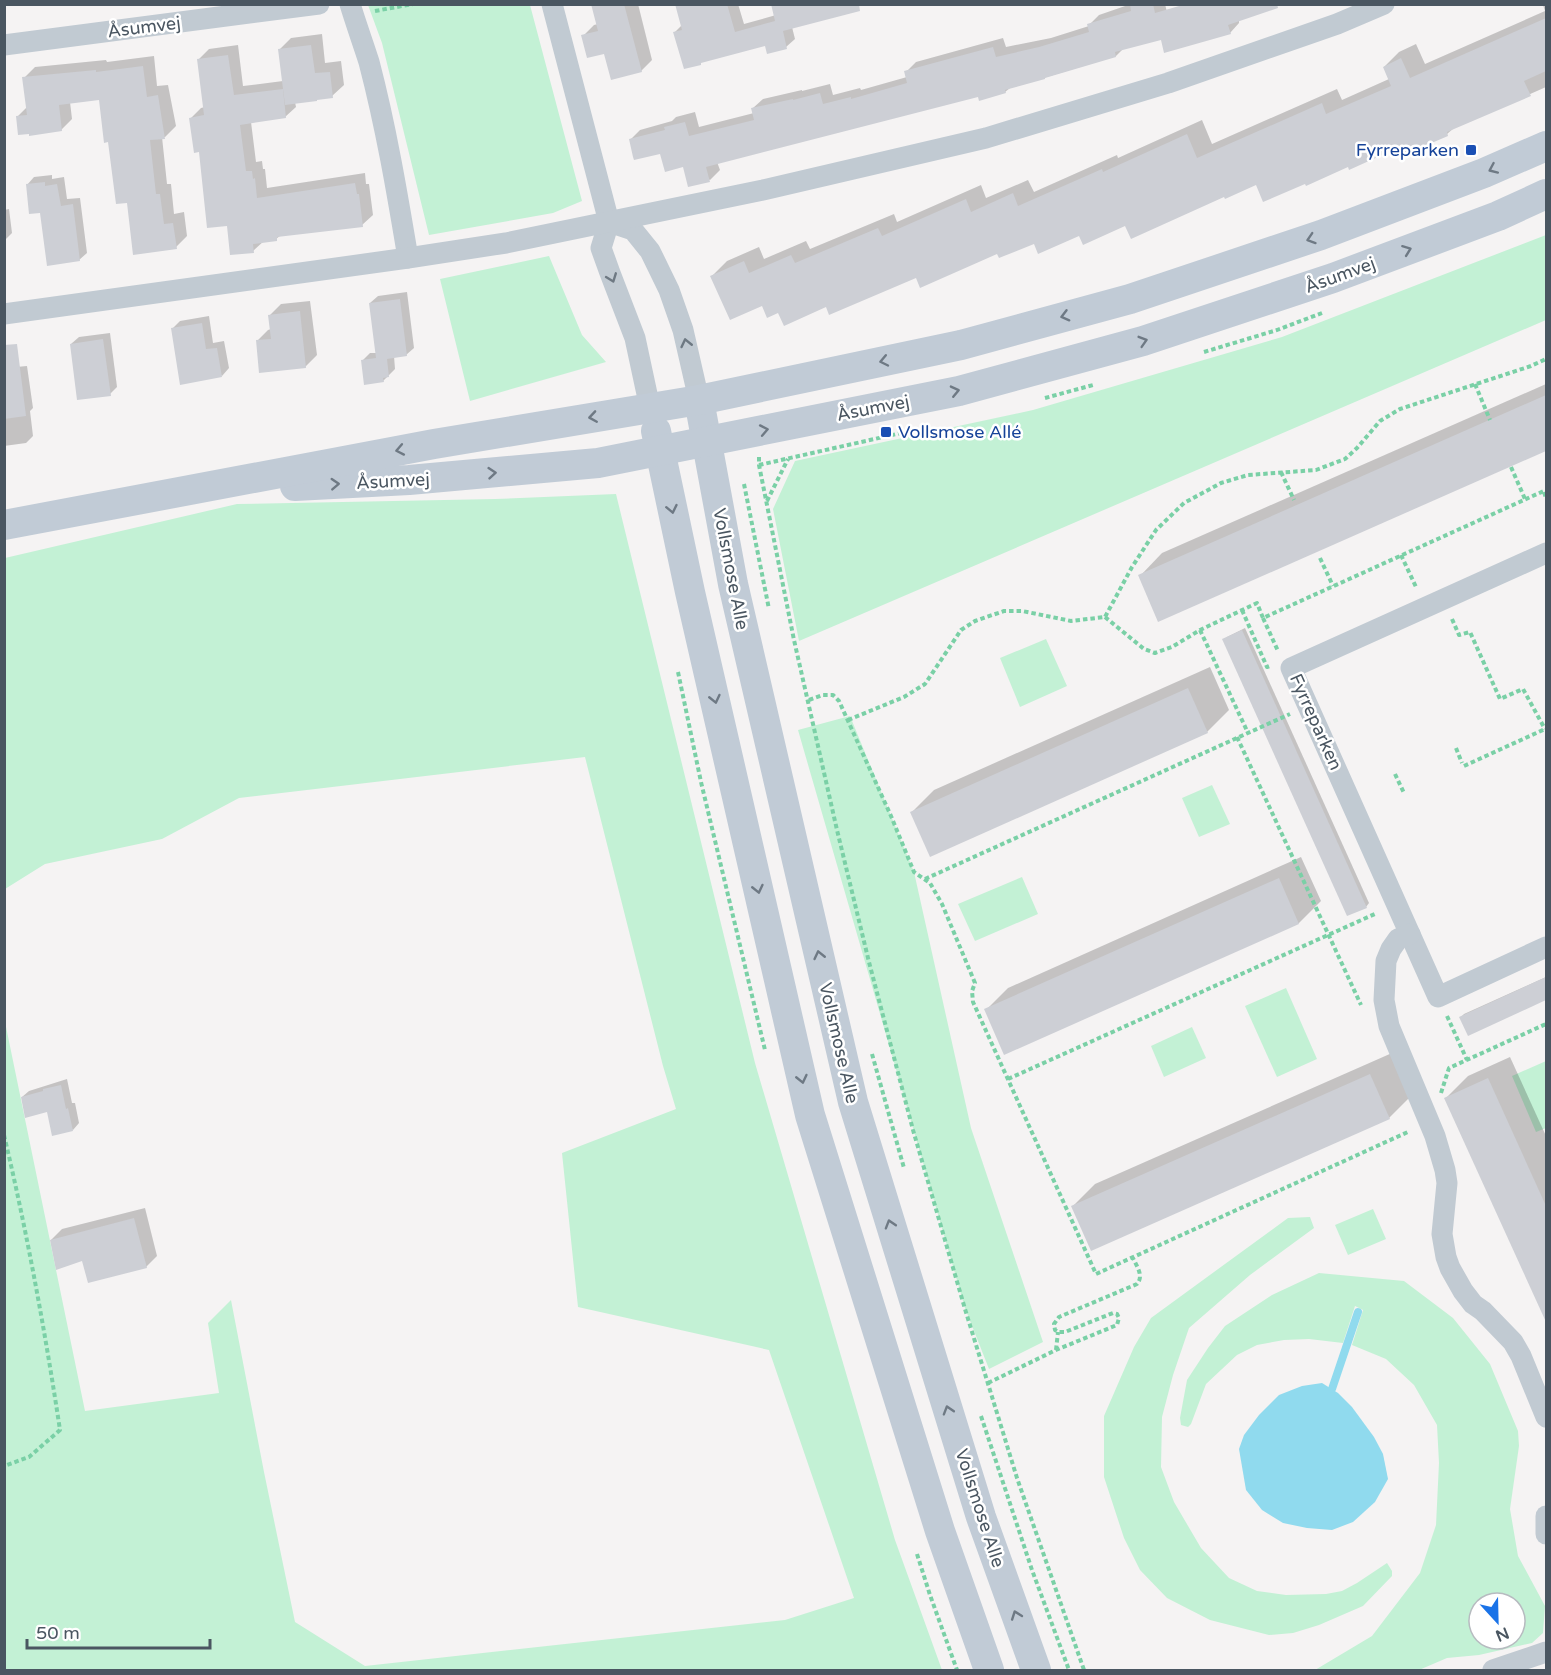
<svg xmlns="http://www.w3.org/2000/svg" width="1551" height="1675" font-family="'Varela Round',sans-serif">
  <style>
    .green { fill: #c3f1d5; fill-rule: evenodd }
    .water { fill: #90daee }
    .shadow { fill: #0003 }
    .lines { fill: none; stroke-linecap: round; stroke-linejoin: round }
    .stream { stroke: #90daee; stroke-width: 8 }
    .building { fill: #cdcfd5 }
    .path { stroke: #7ad0a6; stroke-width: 4; stroke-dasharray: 4.5 3; stroke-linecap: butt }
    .street { stroke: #c1cad2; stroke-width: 21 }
    .secondary { stroke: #c1cbd6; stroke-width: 30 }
    .oneway { stroke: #6e7984 }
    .oneway2 { stroke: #6e7983 }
    .transit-dot { fill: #1a4fb4; stroke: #fff; stroke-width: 2 }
    .labels { text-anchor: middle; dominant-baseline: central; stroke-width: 5; stroke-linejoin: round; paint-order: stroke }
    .street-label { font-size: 18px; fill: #4a5661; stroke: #fff }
    .transit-label { font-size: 18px; fill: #164399; stroke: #fff; text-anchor: end }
  </style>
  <rect width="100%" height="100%" fill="#f5f3f3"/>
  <g class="green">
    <polygon points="368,5 530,5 582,201 553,213 429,235 382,43"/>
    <polygon points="1546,235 1546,320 799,641 773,509 795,461 1033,410 1282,337"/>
    <polygon points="549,256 582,335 606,362 470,401 440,279"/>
    <polygon points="616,494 755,1063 895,1540 942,1670 5,1670 4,1017 85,1411 219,1393 208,1323 231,1300 264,1472 295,1622 365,1666 785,1620 854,1598 769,1350 578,1307 562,1153 676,1109 663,1066 585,757 239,798 162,839 45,864 5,889 5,558 237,504 495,499"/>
    <polygon points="1046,639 1067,686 1020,707 1000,658"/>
    <polygon points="850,716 914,872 971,1128 1043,1342 989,1369 965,1308 798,730"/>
    <polygon points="1212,785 1230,824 1199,837 1182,798"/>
    <polygon points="1022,877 1038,914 975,941 958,904"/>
    <polygon points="1286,988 1317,1059 1277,1077 1245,1006"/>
    <polygon points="1192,1027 1206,1058 1164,1077 1151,1046"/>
    <polygon points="1546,1061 1546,1128 1536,1132 1512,1076"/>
    <polygon points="1373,1209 1386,1239 1348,1255 1335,1225"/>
    <polygon points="1310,1217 1314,1228 1250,1275 1189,1328 1173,1375 1162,1417 1161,1467 1174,1502 1201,1548 1229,1578 1257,1591 1286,1595 1326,1594 1342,1591 1357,1583 1387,1563 1392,1571 1392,1576 1363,1606 1319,1625 1293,1633 1269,1635 1210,1620 1167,1598 1140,1570 1124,1538 1104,1477 1104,1416 1134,1347 1151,1318 1288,1218"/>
    <path d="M1319,1273l85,8 49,37 37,46 28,67 1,15 -9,63 8,47 27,50 -2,27 -11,10 -53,12 -32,3 -28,12h-104l57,-34 48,-63 16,-48 3,-62 -2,-38 -23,-40 -28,-26 -34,-14 11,-35 -8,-4 -12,37 -34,-4 -25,1 -27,5 -20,10 -31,29 -15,40 -3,3 -7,-2 -1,-7 7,-38 21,-32 17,-22 47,-31zM1479,1603h36v36h-36z"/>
  </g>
  <polygon class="water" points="1322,1383 1338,1393 1352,1407 1374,1437 1383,1454 1388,1479 1375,1502 1353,1522 1332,1530 1307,1528 1283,1523 1262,1510 1246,1490 1239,1449 1244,1435 1259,1415 1279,1395 1302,1386"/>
  <g class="shadow">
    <polygon points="593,4 638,4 652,60 641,71 583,36 594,25 598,24"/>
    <polygon points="677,4 738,4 744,24 776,15 792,27 795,39 786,47 674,33 682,25"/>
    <polygon points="1131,4 1165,4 1171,29 1124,48 1116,56 1010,88 1005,92 979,95 717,162 720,170 710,180 661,153 630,140 640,130 672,121 676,117 695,112 699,127 754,113 753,108 763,99 802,90 802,91 830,84 833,95 860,88 861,90 907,77 906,72 916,62 1003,38 1006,47 1051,38 1089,26 1089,25 1099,15"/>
    <polygon points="1185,4 1282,4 1239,20 1239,23 1230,33"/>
    <polygon points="1546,4 1546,87 1454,128 1447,134 1399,147 1349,165 1257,183 1225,195 1126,224 1034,242 916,276 826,305 779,311 763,304 712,276 727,261 759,247 764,259 806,241 810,249 894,214 897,222 981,185 986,198 1028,180 1034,192 1117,155 1118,158 1202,120 1212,144 1337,89 1342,100 1389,79 1384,67 1399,52 1416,44 1425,64 1545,11 1543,5"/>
    <polygon points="322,34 325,63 341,61 344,85 332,96 295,102 296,107 285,117 251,122 256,162 262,161 263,169 265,169 267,188 365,173 366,184 369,184 373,215 362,225 281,235 276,239 264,241 253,251 200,151 191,118 201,108 205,107 198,60 209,49 238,45 243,86 283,81 280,49 291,38"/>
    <polygon points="154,56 157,86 168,85 176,126 165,137 162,137 167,184 171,184 174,214 184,212 187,236 176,247 128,201 109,141 100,98 70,102 72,119 61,130 17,117 27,107 24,78 35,67 106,60 107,62"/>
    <polygon points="52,175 52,179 64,177 67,199 80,198 87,253 79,260 41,211 27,185 34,177"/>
    <polygon points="9,209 12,233 4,241 4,210"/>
    <polygon points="407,292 414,348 406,355 394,356 395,369 383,381 362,361 370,353 377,353 370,303 378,296"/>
    <polygon points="310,301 317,355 305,367 257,341 268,330 271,329 270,315 281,304"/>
    <polygon points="209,316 213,343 224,341 229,368 222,376 172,329 180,321"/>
    <polygon points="110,333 117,387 110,394 71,344 79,337"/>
    <polygon points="4,356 16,367 27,366 33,408 30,411 33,436 26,443 4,446"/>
    <polygon points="1546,384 1546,449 1159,620 1140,576 1162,553"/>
    <polygon points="1245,628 1369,903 1366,907 1224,640 1227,637"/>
    <polygon points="1210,667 1229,710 1207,732 912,812 934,790"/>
    <polygon points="1301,857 1321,901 1299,923 1005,1053 986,1010 1008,988"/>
    <polygon points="1546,977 1546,999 1468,1034 1461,1017 1464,1014"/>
    <polygon points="1392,1053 1411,1096 1389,1118 1073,1206 1095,1184"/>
    <polygon points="1510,1057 1546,1136 1546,1318 1446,1098 1468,1076"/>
    <polygon points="67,1079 72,1103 75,1103 79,1123 73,1130 48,1111 22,1097 29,1091"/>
    <polygon points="145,1208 157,1256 146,1267 84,1259 51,1240 62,1229"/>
  </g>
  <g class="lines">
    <polyline class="stream" points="1332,1389 1358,1312"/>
  </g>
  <g class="building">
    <polygon points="591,4 624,4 642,72 611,80 604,54 587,58 581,35 598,31"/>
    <polygon points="675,4 727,4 735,32 775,21 771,4 859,4 860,11 783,31 787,49 767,54 765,46 701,63 701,65 684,69 673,32 682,30"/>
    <polygon points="1130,4 1153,4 1155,13 1186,4 1277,4 1278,8 1228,25 1231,34 1164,53 1161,40 1115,52 1116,57 1045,78 1045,79 1005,90 1006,93 979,101 978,97 706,167 710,182 688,187 683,167 665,172 660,154 634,160 633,157 629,139 665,130 664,127 685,122 689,136 754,120 751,108 793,99 793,100 820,93 823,104 851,97 851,99 907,83 904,71 993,47 996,57 1039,47 1089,32 1087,24 1131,11"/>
    <polygon points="1546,18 1546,71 1524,81 1531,96 1447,132 1448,136 1401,156 1398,149 1391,151 1349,170 1348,167 1306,186 1305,184 1263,202 1256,185 1225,199 1224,197 1131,239 1125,226 1083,245 1079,236 1038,254 1034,244 999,258 997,254 920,288 916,278 829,315 826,307 784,326 778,313 767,318 762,306 730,320 710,276 744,261 749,273 791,255 795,263 878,228 882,236 966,199 971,212 1013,193 1018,206 1102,169 1103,172 1187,134 1197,158 1322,103 1326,114 1391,86 1383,67 1401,58 1410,78"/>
    <polygon points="311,45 315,73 330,72 333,98 317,100 317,101 285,105 278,49"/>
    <polygon points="228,55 234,95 283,89 286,118 240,125 246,171 252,171 253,179 255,178 257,198 355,183 357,194 359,194 363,227 277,237 277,241 253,244 254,253 230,255 227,226 207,228 199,152 194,153 189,118 204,115 197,59"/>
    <polygon points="143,66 147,97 158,95 165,139 150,140 156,194 160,194 164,224 173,223 177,249 133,255 127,203 116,204 108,142 104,143 99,100 59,105 62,131 29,136 29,134 18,135 16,116 27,115 22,77 96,70 96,72"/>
    <polygon points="45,182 45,186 57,184 61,206 73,204 80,261 47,266 40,213 29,214 26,184"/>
    <polygon points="400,299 407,356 387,359 389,377 383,378 384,382 364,385 361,360 376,358 369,303"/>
    <polygon points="300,311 306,368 259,373 256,340 271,339 268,315"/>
    <polygon points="202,323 206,349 217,348 222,377 180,385 171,328"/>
    <polygon points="103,339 111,396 77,400 70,344"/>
    <polygon points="17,344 26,416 4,419 4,345"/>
    <polygon points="1546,395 1546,451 1158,622 1138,575"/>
    <polygon points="1242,630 1367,908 1347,916 1222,639"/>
    <polygon points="1188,688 1208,733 930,857 910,812"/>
    <polygon points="1279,878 1299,924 1004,1055 984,1009"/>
    <polygon points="1546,977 1546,1000 1468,1036 1459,1017"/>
    <polygon points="1370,1074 1390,1119 1091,1251 1071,1206"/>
    <polygon points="1488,1078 1546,1206 1546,1322 1444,1098"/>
    <polygon points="61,1085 66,1109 68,1108 73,1131 52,1136 47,1112 25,1118 21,1097 43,1091 43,1089"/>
    <polygon points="134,1218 147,1268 88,1283 82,1261 56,1270 50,1240"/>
  </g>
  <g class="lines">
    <g class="path">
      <polyline points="375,11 413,4"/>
      <polyline points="1204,352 1277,330 1322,313"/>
      <polyline points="1475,384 1490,420"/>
      <polyline points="1045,398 1093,385"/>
      <polyline points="759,457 759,465 794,640 837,830 869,962 913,1130 965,1309 1017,1478 1084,1670"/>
      <polyline points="759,465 910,431"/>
      <polyline points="1511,467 1525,499"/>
      <polyline points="1281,472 1294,500"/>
      <polyline points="744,484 769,609"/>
      <polyline points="1544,492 1546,498"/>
      <polyline points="767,501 788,459"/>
      <polyline points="1401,555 1416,587"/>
      <polyline points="1320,558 1333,586"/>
      <polyline points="1242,610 1267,667 1270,666"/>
      <polyline points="1105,617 1144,649 1155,653 1172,647 1200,630 1257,603 1263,618 1546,490"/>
      <polyline points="1263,618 1278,651"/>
      <polyline points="1452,619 1459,635 1470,632 1500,699 1523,689 1545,729"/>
      <polyline points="1200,630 1248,733"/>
      <polyline points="678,672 701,782 765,1050"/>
      <polyline points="809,700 823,695 833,695 839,701 891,816 914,872 930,883 942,904 975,983 972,991 973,1002 1096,1274 1410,1131"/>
      <polyline points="848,720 904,697 925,684 961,630 975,621 1004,611 1022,611 1071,621 1105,617 1132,567 1156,530 1184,503 1221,483 1248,475 1316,470 1345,459 1357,448 1380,421 1400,409 1531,366 1546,359"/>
      <polyline points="1237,737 1361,1005"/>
      <polyline points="1456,748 1462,763"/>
      <polyline points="1464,766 1545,729"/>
      <polyline points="1395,774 1404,793"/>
      <polyline points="925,879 1290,714"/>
      <polyline points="1447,1016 1467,1060"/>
      <polyline points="872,1054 904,1168"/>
      <polyline points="1008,1079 1377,913"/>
      <polyline points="1441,1093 1449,1068 1546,1024"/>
      <path d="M4,1135c23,97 41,196 56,295l-31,27 -25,9"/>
      <polyline points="1056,1350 1058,1332"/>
      <path d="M988,1383l68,-33 61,-25 2,-7 -2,-4 -4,-1 -48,19h-7l-3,-2 -1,-6 5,-7 78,-33c7,-8 0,-17 -4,-26"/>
      <polyline points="981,1416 1032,1570 1069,1670"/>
      <polyline points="917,1554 930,1595 957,1670"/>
    </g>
    <g class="street">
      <path d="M350,4c6,20 13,39 19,58 17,65 28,130 39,196"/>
      <polyline points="552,4 609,222 601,248 610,273 635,338 650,408"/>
      <polyline points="4,45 319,4"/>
      <polyline points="609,222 633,230 650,251 669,290 683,330 699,400"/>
      <polyline points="4,314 408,258 506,243 763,190 986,138 1168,83 1337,24 1384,4"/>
      <polyline points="1546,553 1291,668 1438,997 1546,947"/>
      <polyline points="1410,934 1398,939 1391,949 1386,961 1384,1000 1389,1026 1435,1136 1445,1170 1447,1183 1442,1234 1446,1257 1450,1268 1463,1291 1473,1304 1483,1311 1513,1342 1521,1356 1546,1417"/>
      <polyline points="1546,1516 1546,1534"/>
      <polyline points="1493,1670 1546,1652"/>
    </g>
    <g class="secondary">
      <polyline points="699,400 733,584 853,1102 981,1517 1036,1670"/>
      <polyline points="656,431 690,592 810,1115 940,1531 989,1670"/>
      <polyline points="295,486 409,480 598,463 959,391 1143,341 1333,278 1498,216 1546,194"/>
      <polyline points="4,525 434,444 699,400 961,345 1130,299 1321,235 1484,173 1546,146"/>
    </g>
  </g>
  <defs><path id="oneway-chevron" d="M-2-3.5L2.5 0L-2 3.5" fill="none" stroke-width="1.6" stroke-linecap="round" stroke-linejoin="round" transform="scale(1.5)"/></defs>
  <g class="oneway">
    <use href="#oneway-chevron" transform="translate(1493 169) rotate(156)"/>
    <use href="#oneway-chevron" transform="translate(1311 239) rotate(162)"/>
    <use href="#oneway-chevron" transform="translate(1407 250) rotate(-21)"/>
    <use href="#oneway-chevron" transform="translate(1065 316) rotate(165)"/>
    <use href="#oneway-chevron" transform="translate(1143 341) rotate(-17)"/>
    <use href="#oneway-chevron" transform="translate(884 361) rotate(168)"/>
    <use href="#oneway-chevron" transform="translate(955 391) rotate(-13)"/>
    <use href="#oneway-chevron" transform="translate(593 417) rotate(171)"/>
    <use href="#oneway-chevron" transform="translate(764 430) rotate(-11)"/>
    <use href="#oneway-chevron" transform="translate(400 450) rotate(169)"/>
    <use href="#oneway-chevron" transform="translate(492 473) rotate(-5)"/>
    <use href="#oneway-chevron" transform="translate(335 484) rotate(-3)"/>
    <use href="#oneway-chevron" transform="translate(672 509) rotate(78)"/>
    <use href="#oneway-chevron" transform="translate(715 699) rotate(77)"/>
    <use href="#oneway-chevron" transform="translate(758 889) rotate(77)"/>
    <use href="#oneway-chevron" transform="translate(819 955) rotate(-103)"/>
    <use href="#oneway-chevron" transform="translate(802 1079) rotate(77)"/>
    <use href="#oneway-chevron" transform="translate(890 1224) rotate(-107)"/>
    <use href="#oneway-chevron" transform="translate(948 1410) rotate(-107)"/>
    <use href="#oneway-chevron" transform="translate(1016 1615) rotate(-110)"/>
  </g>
  <g class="oneway2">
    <use href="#oneway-chevron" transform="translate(612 278) rotate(69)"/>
    <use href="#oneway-chevron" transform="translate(686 343) rotate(-103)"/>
  </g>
  <g class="transit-dot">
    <rect x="1465" y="144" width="12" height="12" rx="3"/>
    <rect x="880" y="426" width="12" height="12" rx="3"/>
  </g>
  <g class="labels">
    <g class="street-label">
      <text transform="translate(144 27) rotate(-7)">Åsumvej</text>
      <text transform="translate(1340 275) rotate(-20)">Åsumvej</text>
      <text transform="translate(873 408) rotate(-11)">Åsumvej</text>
      <text transform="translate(393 481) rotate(-3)">Åsumvej</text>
      <text transform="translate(731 569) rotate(79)">Vollsmose Alle</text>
      <text transform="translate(1316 722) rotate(66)">Fyrreparken</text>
      <text transform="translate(839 1043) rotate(77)">Vollsmose Alle</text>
      <text transform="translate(980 1508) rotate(72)">Vollsmose Alle</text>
    </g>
    <g class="transit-label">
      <text x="1459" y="150">Fyrreparken</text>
      <text x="898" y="432" text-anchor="start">Vollsmose Allé</text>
    </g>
  </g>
  <rect width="1551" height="1675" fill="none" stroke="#4a5661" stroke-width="12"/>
  <g transform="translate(1497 1621) rotate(158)"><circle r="28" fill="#ffffff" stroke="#b7bbc0" stroke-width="1.5"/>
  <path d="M0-4.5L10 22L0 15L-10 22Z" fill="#1a73e8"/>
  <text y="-9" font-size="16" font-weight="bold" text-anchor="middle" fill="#4a5661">N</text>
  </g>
  <path d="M27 1639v9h183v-9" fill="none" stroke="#4a5661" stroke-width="3"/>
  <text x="36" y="1639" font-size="18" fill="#4a5661" stroke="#ffffff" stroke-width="4.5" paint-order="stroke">50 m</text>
</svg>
